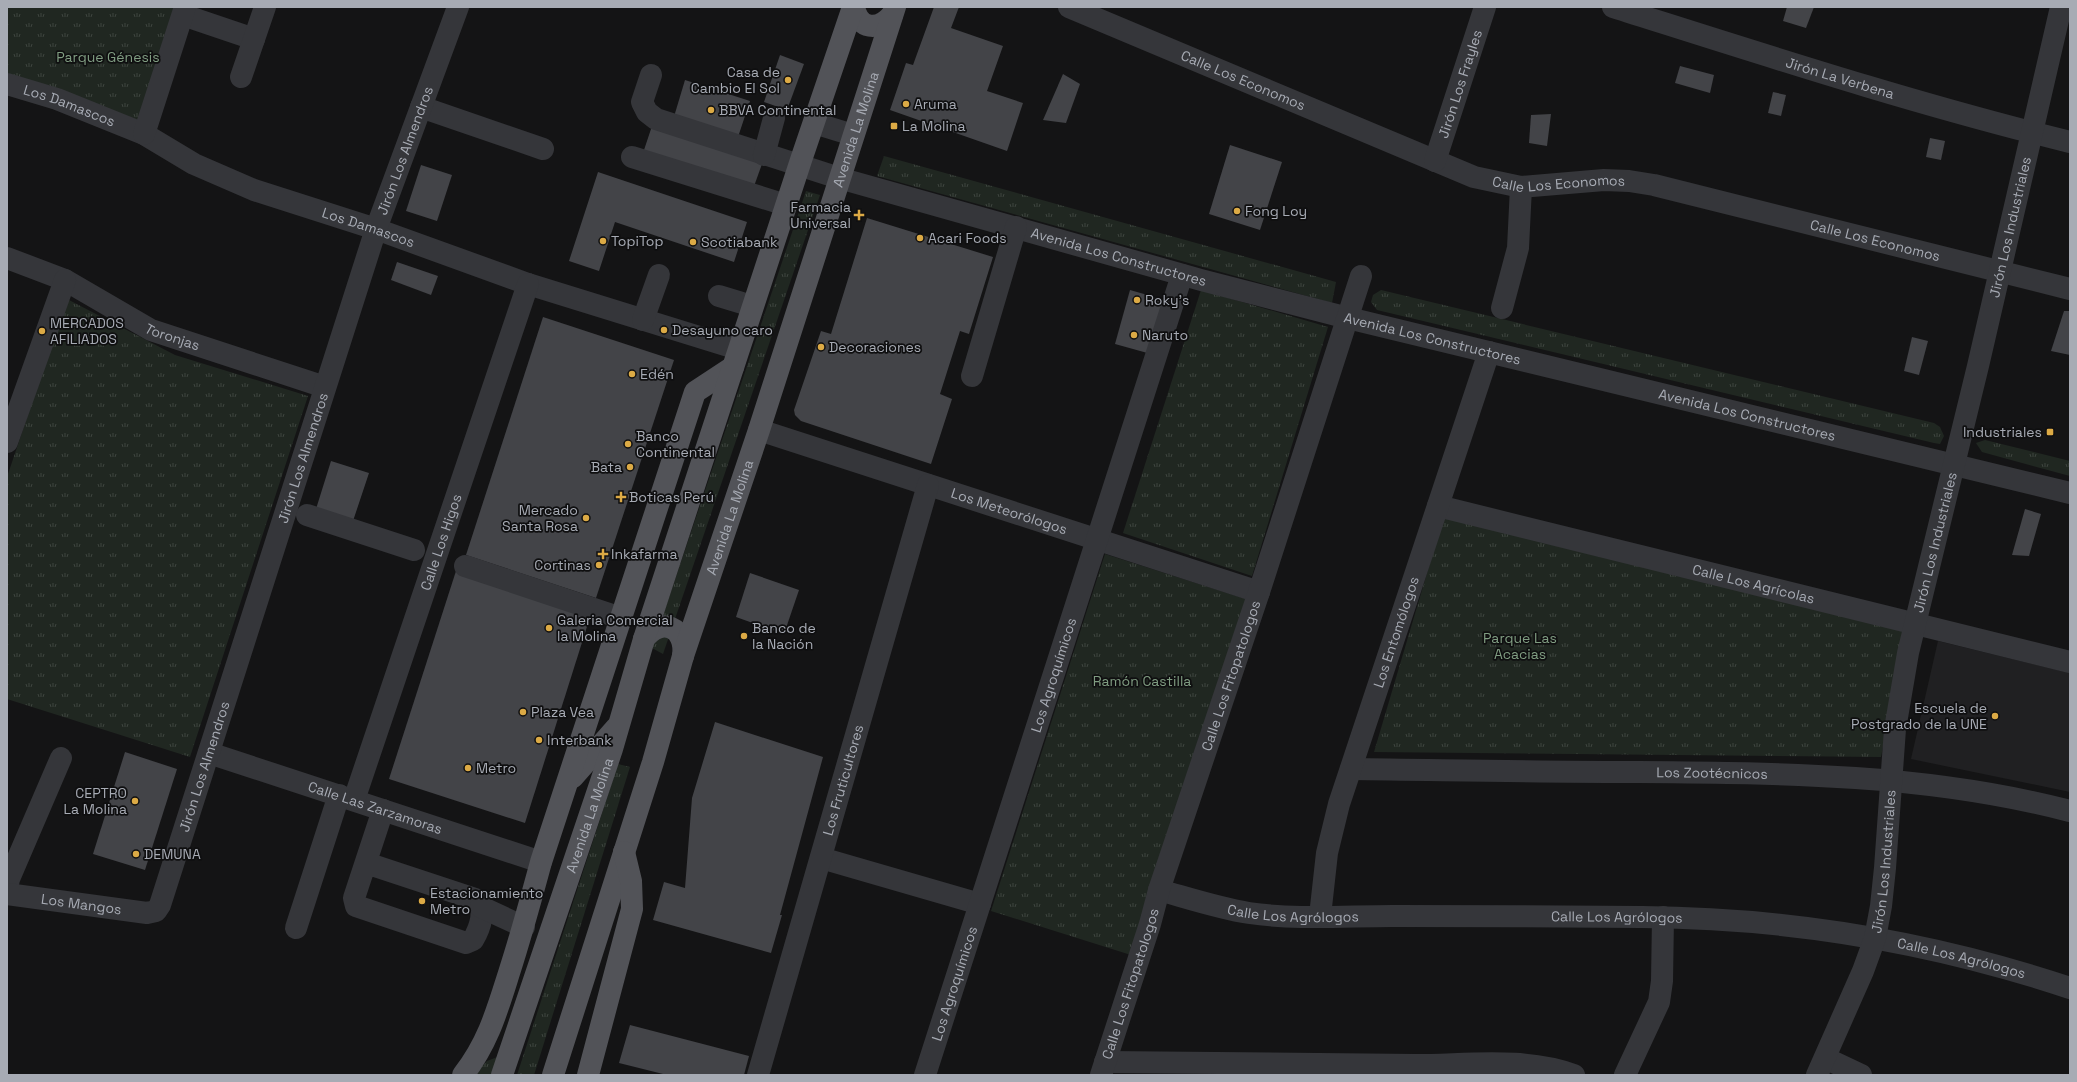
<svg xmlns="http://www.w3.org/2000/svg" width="2077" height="1082" font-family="'Space Grotesk',sans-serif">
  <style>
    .built { fill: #202022 }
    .grass { fill: url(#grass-tufts) }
    .building { fill: #434448 }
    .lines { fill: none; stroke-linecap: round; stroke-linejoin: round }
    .minor { stroke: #35363a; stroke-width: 22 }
    .major { stroke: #525358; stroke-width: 22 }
    .poi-dot { fill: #dcaa45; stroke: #0f0f10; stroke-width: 1.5 }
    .labels { text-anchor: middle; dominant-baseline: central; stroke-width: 3.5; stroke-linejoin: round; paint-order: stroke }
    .park-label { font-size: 14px; fill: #809d82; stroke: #0f0f10 }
    .poi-label { font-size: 14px; fill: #a7abb4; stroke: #0f0f10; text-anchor: start }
    .street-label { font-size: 14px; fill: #a7abb4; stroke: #0f0f10 }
  </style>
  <defs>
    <pattern id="grass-tufts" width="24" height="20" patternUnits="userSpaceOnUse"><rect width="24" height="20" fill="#202721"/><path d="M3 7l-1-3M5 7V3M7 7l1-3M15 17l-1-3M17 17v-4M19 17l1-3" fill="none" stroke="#3e443f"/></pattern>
  </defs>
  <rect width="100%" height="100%" fill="#141415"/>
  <polygon class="built" points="1938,641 2070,673 2070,792 1911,759"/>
  <g class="grass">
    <polygon points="7,7 176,7 142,116 133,122 7,74"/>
    <polygon points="884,156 1336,282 1332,303 877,176"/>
    <polygon points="806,191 820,195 663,654 652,648"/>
    <polygon points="1201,290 1328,327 1252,576 1123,533"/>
    <polygon points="1381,290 1934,423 1940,427 1944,436 1940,444 1934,443 1377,310 1371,302 1373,295"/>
    <polygon points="67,299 175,355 308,396 190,757 7,699 7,477"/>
    <polygon points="1985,440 2070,461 2070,476 1982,452 1976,443"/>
    <polygon points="1444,516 1904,630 1881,757 1374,752"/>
    <polygon points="1105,554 1246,599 1131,955 991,911"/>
    <polygon points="618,764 630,767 534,1075 517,1075"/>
    <polygon points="500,1056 493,1075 473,1075 487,1061"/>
  </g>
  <g class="building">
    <polygon points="934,7 959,7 951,28 1003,46 987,91 1023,103 1007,151 890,110 906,63 913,65"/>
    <polygon points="1787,7 1814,7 1806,28 1783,21"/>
    <polygon points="780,55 804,64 787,110 764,102"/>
    <polygon points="1680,66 1714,75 1710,93 1675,83"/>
    <polygon points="1063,74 1080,84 1066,123 1043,120"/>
    <polygon points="685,80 750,101 737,140 673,120"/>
    <polygon points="1773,92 1786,95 1781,116 1768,113"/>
    <polygon points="1551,114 1547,146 1529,143 1531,115"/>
    <polygon points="652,126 762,164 753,189 644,150"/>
    <polygon points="1930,138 1945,141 1941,160 1926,157"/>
    <polygon points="1230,145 1282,162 1260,230 1209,214"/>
    <polygon points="421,165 452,175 437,221 406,211"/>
    <polygon points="598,172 747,222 734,262 615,222 599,271 569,261"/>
    <polygon points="867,218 993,257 969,334 960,331 940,394 952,399 931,464 801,421 795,415 794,410 821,331 831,334"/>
    <polygon points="397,262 438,276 431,295 391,280"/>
    <polygon points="1130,290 1165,300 1151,354 1115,344"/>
    <polygon points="2064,311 2070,311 2070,355 2051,351"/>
    <polygon points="543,317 674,360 596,598 466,555"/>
    <polygon points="1912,337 1928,341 1919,375 1904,371"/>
    <polygon points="331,461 369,473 353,521 316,509"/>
    <polygon points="2025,509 2041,514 2029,556 2012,555"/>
    <polygon points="456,571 591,614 525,823 389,779"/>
    <polygon points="750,573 799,590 784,634 736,617"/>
    <polygon points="715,722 823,757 780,915 782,915 771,953 653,920 664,882 685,888 692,798"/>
    <polygon points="125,752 177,769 145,870 93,854"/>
    <polygon points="630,1025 749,1056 744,1075 667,1075 619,1063"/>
  </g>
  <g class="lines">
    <g class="minor">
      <path id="s1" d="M1069,7l405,170 47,10 83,-7 25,1 25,4 416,104"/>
      <path id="s2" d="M1613,7c152,48 302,97 457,135"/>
      <polyline points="183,15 254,39"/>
      <path id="s3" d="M651,75l-9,27 5,10 9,7 183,59 362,102 147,38 722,175"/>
      <polyline points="241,77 265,7"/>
      <path id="s4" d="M7,84l50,15 87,35 50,30 60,26 122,39 152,55 210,65"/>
      <polyline points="421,107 543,149"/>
      <polyline points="814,123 853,135"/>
      <polyline points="144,134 185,7"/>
      <polyline points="764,155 774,118"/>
      <polyline points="632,157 786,205"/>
      <path id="s5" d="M1435,161l50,-154"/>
      <path id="s6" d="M7,258l58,22 86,50 174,57"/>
      <polyline points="719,296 752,306"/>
      <polyline points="1502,308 1518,248 1521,187"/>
      <polyline points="643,320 659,275"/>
      <polyline points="972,376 1016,227"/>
      <path id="s7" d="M759,430l500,162"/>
      <polyline points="7,442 65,280"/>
      <path id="s8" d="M1438,506l632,156"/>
      <polyline points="307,515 414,550"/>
      <polyline points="465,566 621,618"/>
      <path id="s9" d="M209,753l332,109"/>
      <path id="s10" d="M1351,769c92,1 184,3 276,3 150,1 297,1 443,39"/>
      <path id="s11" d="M354,800l174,-516"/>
      <polyline points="821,858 980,904"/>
      <path d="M366,863l109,36c12,10 5,29 -2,41l-7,3 -110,-37 -2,-8 29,-88"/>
      <polyline points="7,889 9,879 61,758"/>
      <path id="s12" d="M1159,890c29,8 59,18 90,23 47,7 96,3 143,3 83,0 167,0 250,1 146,1 290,25 428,71"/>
      <path id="s13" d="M7,894l140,19 9,-2 4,-6 216,-676 82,-222"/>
      <polyline points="481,907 524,927"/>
      <path id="s14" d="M1320,916l7,-63 12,-49 150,-452"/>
      <polyline points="296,928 339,795"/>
      <polyline points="1825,1058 1861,1075"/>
      <path d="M1105,1062c104,1 207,2 310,3 53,0 109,-8 159,10"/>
      <path id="s15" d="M758,1075l170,-590"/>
      <path id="s16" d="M925,1075l257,-800"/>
      <path id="s17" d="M1101,1075l49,-151 9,-34 100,-298 102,-316"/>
      <polyline points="1625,1075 1659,1002 1662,981 1663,917"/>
      <path id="s18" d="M1817,1075l46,-104 12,-33 6,-32 4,-38 10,-139 13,-76 70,-287 83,-359"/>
    </g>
    <g class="major">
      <path d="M854,7c5,23 24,24 38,8"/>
      <path d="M644,639c17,-23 43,-12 39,17"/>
      <polyline points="573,777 616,728"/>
      <path d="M463,1075c25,-32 34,-64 46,-102 12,-37 22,-74 32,-111l154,-470 38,-25"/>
      <path id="s19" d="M502,1075l110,-326 32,-110 157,-479 52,-153"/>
      <path id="s20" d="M553,1075l100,-313 30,-106 76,-226 136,-423"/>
      <polyline points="588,1075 632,909 631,881 624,852"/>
    </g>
  </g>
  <g class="poi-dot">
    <circle cx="788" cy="80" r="4"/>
    <circle cx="906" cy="104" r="4"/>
    <circle cx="711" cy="110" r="4"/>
    <rect x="890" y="122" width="8" height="8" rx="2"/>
    <circle cx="1237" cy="211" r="4"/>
    <path d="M857 209h4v4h4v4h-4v4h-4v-4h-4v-4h4z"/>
    <circle cx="920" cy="238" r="4"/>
    <circle cx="603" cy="241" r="4"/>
    <circle cx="693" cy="242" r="4"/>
    <circle cx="1137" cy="300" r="4"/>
    <circle cx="664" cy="330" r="4"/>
    <circle cx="42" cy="331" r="4"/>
    <circle cx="1134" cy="335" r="4"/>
    <circle cx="821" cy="347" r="4"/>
    <circle cx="632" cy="374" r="4"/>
    <rect x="2046" y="428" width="8" height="8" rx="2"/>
    <circle cx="628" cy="444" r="4"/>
    <circle cx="630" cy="467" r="4"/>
    <path d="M619 491h4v4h4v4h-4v4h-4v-4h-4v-4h4z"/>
    <circle cx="586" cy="518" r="4"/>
    <path d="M601 548h4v4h4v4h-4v4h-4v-4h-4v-4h4z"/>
    <circle cx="599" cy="565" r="4"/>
    <circle cx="549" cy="628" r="4"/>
    <circle cx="744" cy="636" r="4"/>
    <circle cx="523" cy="712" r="4"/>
    <circle cx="1995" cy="716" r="4"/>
    <circle cx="539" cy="740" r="4"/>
    <circle cx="468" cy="768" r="4"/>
    <circle cx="135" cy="801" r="4"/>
    <circle cx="136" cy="854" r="4"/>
    <circle cx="422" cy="901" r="4"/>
  </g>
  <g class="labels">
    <g class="park-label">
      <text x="108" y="57">Parque Génesis</text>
      <text x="1520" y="638">Parque Las<tspan x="1520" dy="16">Acacias</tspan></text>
      <text x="1142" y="681">Ramón Castilla</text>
    </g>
    <g class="poi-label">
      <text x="780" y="72" text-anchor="end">Casa de<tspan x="780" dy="16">Cambio El Sol</tspan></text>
      <text x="914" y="104">Aruma</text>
      <text x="719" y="110">BBVA Continental</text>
      <text x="902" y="126">La Molina</text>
      <text x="851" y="207" text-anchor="end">Farmacia<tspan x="851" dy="16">Universal</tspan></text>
      <text x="1245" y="211">Fong Loy</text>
      <text x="928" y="238">Acari Foods</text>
      <text x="611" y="241">TopiTop</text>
      <text x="701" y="242">Scotiabank</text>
      <text x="1145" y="300">Roky's</text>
      <text x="50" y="323">MERCADOS<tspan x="50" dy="16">AFILIADOS</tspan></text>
      <text x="672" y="330">Desayuno caro</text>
      <text x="1142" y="335">Naruto</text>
      <text x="829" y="347">Decoraciones</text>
      <text x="640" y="374">Edén</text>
      <text x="2042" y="432" text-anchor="end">Industriales</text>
      <text x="636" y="436">Banco<tspan x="636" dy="16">Continental</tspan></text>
      <text x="622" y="467" text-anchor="end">Bata</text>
      <text x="629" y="497">Boticas Perú</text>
      <text x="578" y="510" text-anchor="end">Mercado<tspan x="578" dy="16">Santa Rosa</tspan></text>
      <text x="611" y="554">Inkafarma</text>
      <text x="591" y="565" text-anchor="end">Cortinas</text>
      <text x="557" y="620">Galeria Comercial<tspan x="557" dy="16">la Molina</tspan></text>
      <text x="752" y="628">Banco de<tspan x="752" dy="16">la Nación</tspan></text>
      <text x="1987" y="708" text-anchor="end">Escuela de<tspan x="1987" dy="16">Postgrado de la UNE</tspan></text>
      <text x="531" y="712">Plaza Vea</text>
      <text x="547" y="740">Interbank</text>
      <text x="476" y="768">Metro</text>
      <text x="127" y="793" text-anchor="end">CEPTRO<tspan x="127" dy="16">La Molina</tspan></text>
      <text x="144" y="854">DEMUNA</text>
      <text x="430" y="893">Estacionamiento<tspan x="430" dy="16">Metro</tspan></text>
    </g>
    <g class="street-label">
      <text stroke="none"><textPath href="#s2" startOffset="238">Jirón La Verbena</textPath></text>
      <text stroke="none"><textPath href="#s1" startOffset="189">Calle Los Economos</textPath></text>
      <text stroke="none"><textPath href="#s5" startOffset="81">Jirón Los Frayles</textPath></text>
      <text stroke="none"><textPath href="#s4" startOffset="66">Los Damascos</textPath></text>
      <text stroke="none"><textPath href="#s20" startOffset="993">Avenida La Molina</textPath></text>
      <text stroke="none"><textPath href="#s13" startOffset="951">Jirón Los Almendros</textPath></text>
      <text stroke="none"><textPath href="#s1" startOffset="525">Calle Los Economos</textPath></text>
      <text stroke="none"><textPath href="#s4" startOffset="390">Los Damascos</textPath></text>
      <text stroke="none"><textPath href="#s18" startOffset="874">Jirón Los Industriales</textPath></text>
      <text stroke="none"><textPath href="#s1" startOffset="849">Calle Los Economos</textPath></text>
      <text stroke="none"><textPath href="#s3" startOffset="534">Avenida Los Constructores</textPath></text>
      <text stroke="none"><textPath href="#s6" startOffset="184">Toronjas</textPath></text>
      <text stroke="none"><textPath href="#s3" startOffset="858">Avenida Los Constructores</textPath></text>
      <text stroke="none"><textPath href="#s3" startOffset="1182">Avenida Los Constructores</textPath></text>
      <text stroke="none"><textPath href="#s13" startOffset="627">Jirón Los Almendros</textPath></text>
      <text stroke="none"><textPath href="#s7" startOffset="263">Los Meteorólogos</textPath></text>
      <text stroke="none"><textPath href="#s20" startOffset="585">Avenida La Molina</textPath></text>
      <text stroke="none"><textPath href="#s11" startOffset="272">Calle Los Higos</textPath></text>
      <text stroke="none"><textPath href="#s18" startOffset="550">Jirón Los Industriales</textPath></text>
      <text stroke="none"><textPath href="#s8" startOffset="325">Calle Los Agrícolas</textPath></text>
      <text stroke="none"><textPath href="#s14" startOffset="295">Los Entomólogos</textPath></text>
      <text stroke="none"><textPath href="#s16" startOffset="420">Los Agroquímicos</textPath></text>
      <text stroke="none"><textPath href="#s17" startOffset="420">Calle Los Fitopatologos</textPath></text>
      <text stroke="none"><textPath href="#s13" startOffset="303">Jirón Los Almendros</textPath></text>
      <text stroke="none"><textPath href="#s10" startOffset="361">Los Zootécnicos</textPath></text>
      <text stroke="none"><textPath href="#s15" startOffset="307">Los Fruticultores</textPath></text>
      <text stroke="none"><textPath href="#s9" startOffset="175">Calle Las Zarzamoras</textPath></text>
      <text stroke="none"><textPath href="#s19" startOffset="274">Avenida La Molina</textPath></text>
      <text stroke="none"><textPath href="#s18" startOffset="226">Jirón Los Industriales</textPath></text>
      <text stroke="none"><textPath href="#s13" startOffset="75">Los Mangos</textPath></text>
      <text stroke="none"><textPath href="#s12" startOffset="137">Calle Los Agrólogos</textPath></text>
      <text stroke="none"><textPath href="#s12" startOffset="461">Calle Los Agrólogos</textPath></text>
      <text stroke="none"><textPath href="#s12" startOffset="809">Calle Los Agrólogos</textPath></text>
      <text stroke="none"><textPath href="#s16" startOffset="96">Los Agroquímicos</textPath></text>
      <text stroke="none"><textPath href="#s17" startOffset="96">Calle Los Fitopatologos</textPath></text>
    </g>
  </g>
  <rect width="2077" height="1082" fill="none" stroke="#a7abb4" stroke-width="16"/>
</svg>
